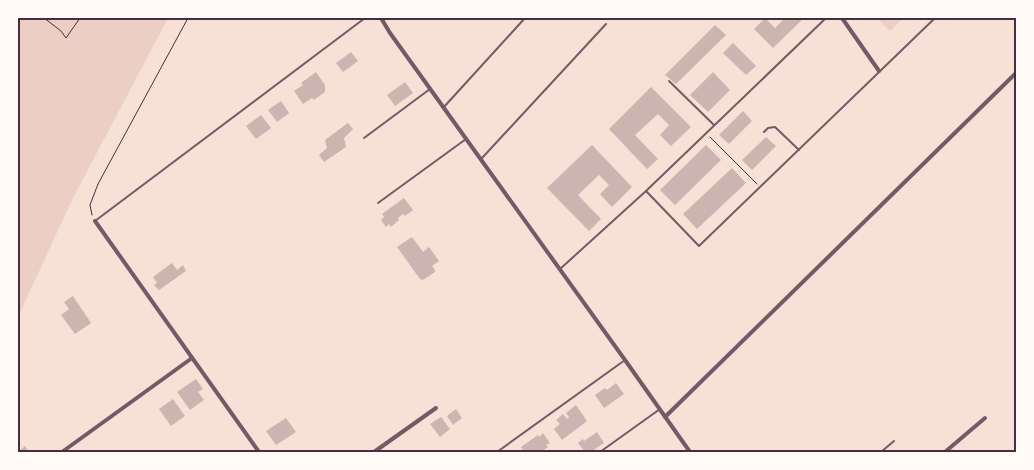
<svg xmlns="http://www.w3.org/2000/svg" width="1034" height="470" font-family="Cabin,sans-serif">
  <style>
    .green { fill: #ebcfc5 }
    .building { fill: #ccb4b1 }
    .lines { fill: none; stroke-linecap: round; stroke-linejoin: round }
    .path { stroke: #4a2c40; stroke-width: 1 }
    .service { stroke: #755966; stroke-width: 2 }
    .minor { stroke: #755966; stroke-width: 4 }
    .neatline { fill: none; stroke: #4a2c40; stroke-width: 2 }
  </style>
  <rect width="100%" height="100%" fill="#f7e1d7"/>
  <g class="green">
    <polygon points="18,18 168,18 72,200 18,317"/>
    <polygon points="884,18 903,18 890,31 880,21"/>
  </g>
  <g class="building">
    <polygon points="765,18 775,28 785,18 804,18 773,48 754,29"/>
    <polygon points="715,25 726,35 676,84 665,75"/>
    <polygon points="733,43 756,66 746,75 723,53"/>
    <polygon points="351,52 358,61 343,72 336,63"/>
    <polygon points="316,72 325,85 325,92 314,100 312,98 303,104 294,91 303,85 301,83"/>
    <polygon points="713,72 730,90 708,112 690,95"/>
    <polygon points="405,82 413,93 395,106 387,95"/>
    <polygon points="651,87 691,127 671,146 660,135 669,125 658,114 635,135 658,159 647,169 609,129"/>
    <polygon points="281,101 289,113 277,122 268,110"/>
    <polygon points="743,111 752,121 729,144 719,135"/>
    <polygon points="261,115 271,128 256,139 246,126"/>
    <polygon points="348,123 353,129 344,138 346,147 324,162 319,155 327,148 325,140"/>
    <polygon points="766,137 776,146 752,170 742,160"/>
    <polygon points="592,145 632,187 612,207 600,194 609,185 599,175 578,195 601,219 589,231 547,188"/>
    <polygon points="706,145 721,160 675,205 660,190"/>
    <polygon points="732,168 746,183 697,229 683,214"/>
    <polygon points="404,198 413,210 405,216 403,214 398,218 399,220 391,227 389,224 386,227 381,220 384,217 382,214"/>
    <polygon points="412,237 423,252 429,247 439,261 432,266 435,270 435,272 423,280 420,279 397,247"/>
    <polygon points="172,263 177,270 183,265 186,271 159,290 154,285 157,283 153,277"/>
    <polygon points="73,296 91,323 75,334 61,315 69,309 64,302"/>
    <polygon points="196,379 203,389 198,392 204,400 190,410 177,392"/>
    <polygon points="616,383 624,394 604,408 595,395 605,388 607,390"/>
    <polygon points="173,399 185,416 171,426 159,409"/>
    <polygon points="576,405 587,421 562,440 554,429 560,424 556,420 563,414 567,419 569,417 566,413"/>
    <polygon points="456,409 462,418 453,425 447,416"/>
    <polygon points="441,417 450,429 440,437 430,424"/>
    <polygon points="286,418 296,432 276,445 266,431"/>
    <polygon points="597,432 604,443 591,452 585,452 578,443 583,439 584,441"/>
    <polygon points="543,433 550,443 546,445 548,447 541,452 524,452 521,447 538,435 539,437"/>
    <polygon points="25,446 29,452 18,452"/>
  </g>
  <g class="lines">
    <g class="path">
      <polyline points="44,18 61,31 66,38 80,18"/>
      <polyline points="710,137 757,184"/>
      <polyline points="92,215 90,205 98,184 188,18"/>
    </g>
    <g class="service">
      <polyline points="669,81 714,125"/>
      <polyline points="443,108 525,18"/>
      <polyline points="764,132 768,128 775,127 799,150"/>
      <polyline points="364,138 430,89"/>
      <polyline points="482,158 606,24"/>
      <polyline points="646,191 699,246 935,18"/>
      <polyline points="378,203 466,139"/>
      <polyline points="95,221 365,18"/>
      <polyline points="560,269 646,191 826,18"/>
      <polyline points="497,452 625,360"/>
      <polyline points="600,452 660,409"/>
      <polyline points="881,452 894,441"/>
    </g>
    <g class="minor">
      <polyline points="381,18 390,33 625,360 690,452"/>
      <polyline points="842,18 879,71"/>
      <polyline points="95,221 259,452"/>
      <polyline points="665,417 1016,73"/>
      <polyline points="62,452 192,358"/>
      <polyline points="374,452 436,408"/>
      <polyline points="945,452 985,418"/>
    </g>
  </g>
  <rect width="1034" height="470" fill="none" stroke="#fffaf5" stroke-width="38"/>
  <rect x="19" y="19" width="996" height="432" class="neatline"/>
</svg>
